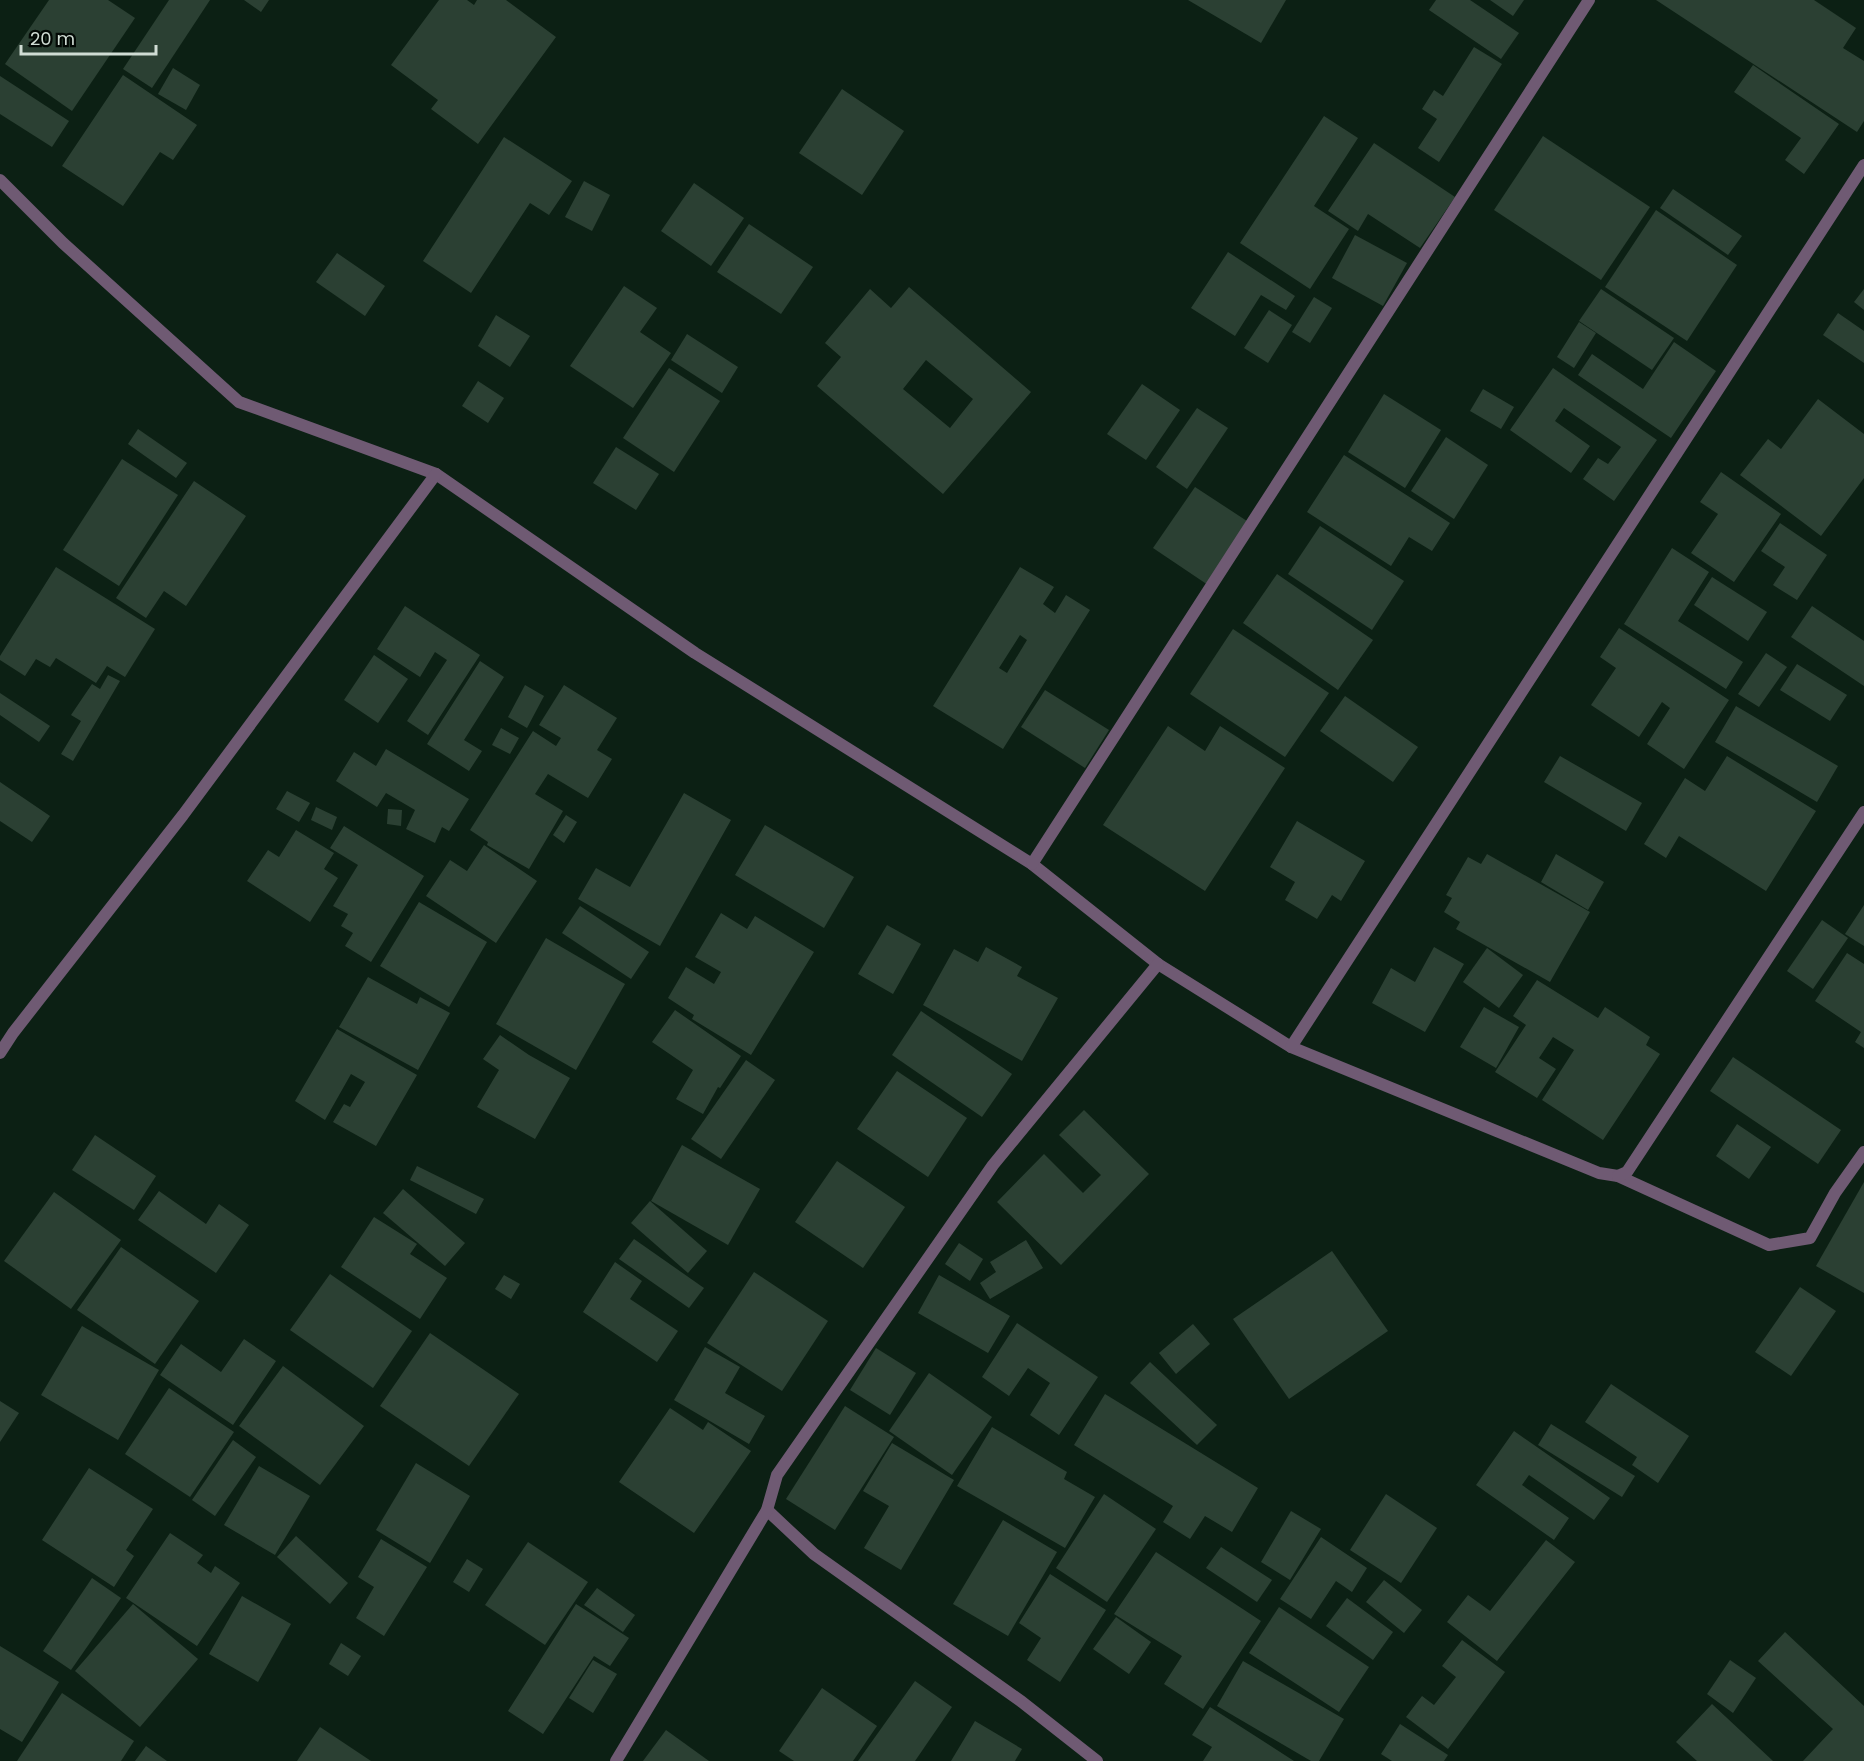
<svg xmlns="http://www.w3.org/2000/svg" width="1864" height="1761" font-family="Poppins,sans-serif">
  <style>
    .building { fill: #2b4033; fill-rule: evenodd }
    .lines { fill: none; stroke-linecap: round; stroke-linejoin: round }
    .minor { stroke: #6f5a73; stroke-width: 12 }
  </style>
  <rect width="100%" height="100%" fill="#0c2014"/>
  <g class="building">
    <polygon points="49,0 108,0 135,18 72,111 5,64"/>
    <polygon points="169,0 210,0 152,88 123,69"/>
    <polygon points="244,0 269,0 261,12"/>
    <polygon points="439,0 467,0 474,5 477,0 506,0 556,37 478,144 431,109 438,100 391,65"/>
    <polygon points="1188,0 1286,0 1261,43"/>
    <polygon points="1436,0 1470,0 1519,33 1501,59 1429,10"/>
    <polygon points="1490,0 1524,0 1513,16"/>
    <polygon points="1656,0 1814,0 1856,28 1843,48 1864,61 1864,121 1857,132"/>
    <polygon points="1474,47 1502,64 1439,162 1418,148 1437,119 1422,109 1434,90 1443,96"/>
    <polygon points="1753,65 1839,124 1804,174 1785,160 1801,138 1734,92"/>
    <polygon points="173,68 200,85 186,110 158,94"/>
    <polygon points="123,75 197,125 173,160 160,152 123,206 62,166"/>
    <polygon points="0,76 69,121 52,147 0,114"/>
    <polygon points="842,89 904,131 862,195 799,153"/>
    <polygon points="1324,116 1358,138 1314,206 1349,229 1310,289 1240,243"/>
    <polygon points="1543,136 1650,207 1601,280 1494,210"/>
    <polygon points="504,137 572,181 549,215 530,203 471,293 423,261"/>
    <polygon points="1374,143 1455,197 1420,248 1368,214 1358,231 1328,211"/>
    <polygon points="584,181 610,195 592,231 565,217"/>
    <polygon points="694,183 744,218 711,266 661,231"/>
    <polygon points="1673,189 1742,236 1728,255 1660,208"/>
    <polygon points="1656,210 1737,265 1687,341 1605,287"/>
    <polygon points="749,224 813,267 781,314 717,272"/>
    <polygon points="1355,235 1407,263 1383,306 1332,278"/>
    <polygon points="1228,252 1295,296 1286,310 1261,295 1235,336 1191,308"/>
    <polygon points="337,253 385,286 365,316 316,282"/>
    <polygon points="624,286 657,308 640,332 671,353 633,408 570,366"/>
    <path d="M909,287l122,105 -88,102 -126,-108 24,-29 -16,-14 45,-54 21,19zM926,360l47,39 -23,29 -47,-39z"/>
    <polygon points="1601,289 1674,338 1652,370 1579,321"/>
    <polygon points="1864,289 1864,310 1854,302"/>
    <polygon points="1314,297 1332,308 1310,343 1292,332"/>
    <polygon points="1269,310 1292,325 1268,363 1244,348"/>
    <polygon points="1838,313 1864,331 1864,363 1823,335"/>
    <polygon points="496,315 530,336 510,367 478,346"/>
    <polygon points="1579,322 1596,333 1574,368 1557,357"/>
    <polygon points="687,334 738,367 722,393 671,360"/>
    <polygon points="1674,342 1716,371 1671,438 1578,375 1592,354 1643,389"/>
    <polygon points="669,368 720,401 674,472 623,438"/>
    <polygon points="1553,368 1657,440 1614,501 1583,479 1598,458 1608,464 1621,447 1564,408 1555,421 1590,446 1571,473 1510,430"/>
    <polygon points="478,381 504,398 488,423 462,406"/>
    <polygon points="1142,384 1180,410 1146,460 1107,434"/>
    <polygon points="1483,389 1514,407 1501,429 1470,411"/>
    <polygon points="1384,394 1441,430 1405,488 1348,452"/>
    <polygon points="1818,399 1864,434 1864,478 1821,536 1740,475 1768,439 1781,449"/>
    <polygon points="1197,408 1228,428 1187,489 1156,467"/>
    <polygon points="138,429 187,463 176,478 128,444"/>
    <polygon points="1446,437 1488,465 1454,519 1411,491"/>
    <polygon points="616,447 659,474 636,510 593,483"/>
    <polygon points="1344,455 1450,523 1432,551 1409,537 1391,566 1307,512"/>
    <polygon points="122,459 178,495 119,586 63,550"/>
    <polygon points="1721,472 1781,514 1734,582 1691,553 1718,514 1700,502"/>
    <polygon points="194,481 246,516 186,606 164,591 146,618 116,598"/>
    <polygon points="1195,487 1250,523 1208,585 1153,548"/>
    <polygon points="1780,523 1827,555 1797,600 1773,585 1785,567 1761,551"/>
    <polygon points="1320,526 1404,581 1372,630 1288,574"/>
    <polygon points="1672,548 1709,572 1678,621 1743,662 1726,689 1624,624"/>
    <polygon points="56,567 155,629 125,677 107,666 96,683 56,658 50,667 36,659 25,676 0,660 0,656"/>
    <path d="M1020,567l34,20 -11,17 12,9 11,-18 24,15 -87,139 -70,-43zM1020,635l7,5 -20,33 -8,-5z"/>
    <polygon points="1277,574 1373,640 1338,690 1243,623"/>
    <polygon points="1712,577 1767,612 1748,641 1694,605"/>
    <polygon points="405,606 480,655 428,735 407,721 447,660 435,652 420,677 377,649"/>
    <polygon points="1812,606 1864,641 1864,686 1791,637"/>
    <polygon points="1619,628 1729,700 1684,769 1647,744 1670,708 1662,702 1639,737 1591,705 1616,668 1600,657"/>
    <polygon points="1233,629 1329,693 1285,757 1190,694"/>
    <polygon points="1766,653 1787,667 1759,707 1738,694"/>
    <polygon points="374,655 408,679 378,723 344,700"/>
    <polygon points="480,661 504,677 464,740 482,751 469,771 427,744"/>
    <polygon points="1797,664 1847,695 1830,721 1780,690"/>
    <polygon points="108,675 120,681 73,761 61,754 81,721 71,715 92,684 100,689"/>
    <polygon points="525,685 544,696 527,728 508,717"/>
    <polygon points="564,685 617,718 597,750 612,759 588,798 548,774 535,794 563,811 529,869 487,845 488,842 470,830 533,731 556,746 561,738 539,725"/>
    <polygon points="1045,690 1109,730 1085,768 1021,727"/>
    <polygon points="0,693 50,726 39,742 0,715"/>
    <polygon points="1345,696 1418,747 1393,782 1320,731"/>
    <polygon points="1736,706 1838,766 1817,802 1715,742"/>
    <polygon points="1168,726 1205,751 1220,726 1285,768 1205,891 1103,825"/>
    <polygon points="501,728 519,738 510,754 492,745"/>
    <polygon points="386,749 469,799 449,831 442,827 435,843 406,829 415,810 386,793 377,807 336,781 354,752 376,766"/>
    <polygon points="1560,756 1642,803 1626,831 1544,782"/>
    <polygon points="1727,756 1816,811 1766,891 1679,836 1666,858 1644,844 1685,778 1705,791"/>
    <polygon points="0,782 50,816 32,842 0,821"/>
    <polygon points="287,791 310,803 299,822 276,809"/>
    <polygon points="684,793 731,820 660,946 578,899 596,868 630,887"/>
    <polygon points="316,807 337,817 332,830 311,820"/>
    <polygon points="388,809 402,810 401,826 387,824"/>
    <polygon points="566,815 577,822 564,843 553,835"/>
    <polygon points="1297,821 1365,861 1341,901 1332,895 1317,919 1285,900 1295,882 1270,867"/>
    <polygon points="765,825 854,877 824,928 735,875"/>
    <polygon points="344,826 424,876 371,962 345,946 353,933 341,926 348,914 333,906 358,865 330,848"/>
    <polygon points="296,830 334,853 324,869 338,878 310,922 247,881 268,850 279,857"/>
    <polygon points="484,845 537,881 496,943 426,896 450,860 467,871"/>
    <polygon points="1487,854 1590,912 1550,982 1456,929 1460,922 1444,912 1452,898 1446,895 1468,857 1481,864"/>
    <polygon points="1556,854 1604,882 1588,910 1541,882"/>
    <polygon points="419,902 487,942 449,1007 380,966"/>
    <polygon points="1864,905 1864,946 1845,934"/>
    <polygon points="580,906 649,952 631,979 562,933"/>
    <polygon points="721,913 747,929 755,916 814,952 751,1055 692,1019 694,1015 668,998 686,967 714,984 721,972 695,957"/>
    <polygon points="1822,920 1848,938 1813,989 1787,971"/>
    <polygon points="887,925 921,944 893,994 858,974"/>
    <polygon points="546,938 625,984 576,1070 496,1024"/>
    <polygon points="986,947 1022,967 1017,976 1058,998 1022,1061 923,1005 954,949 978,962"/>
    <polygon points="1434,947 1464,964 1425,1032 1372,1003 1391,968 1415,982"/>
    <polygon points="1487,948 1523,975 1499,1008 1463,982"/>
    <polygon points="1847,953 1864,964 1864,1048 1855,1042 1861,1032 1815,1001"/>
    <polygon points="368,977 417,1004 420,997 450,1013 418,1070 339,1027"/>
    <polygon points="1537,980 1598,1018 1605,1007 1650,1037 1646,1045 1660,1054 1603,1140 1542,1100 1574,1050 1553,1037 1539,1058 1556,1069 1537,1098 1495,1072 1526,1025 1513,1016"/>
    <polygon points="1484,1007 1519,1027 1496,1068 1460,1047"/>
    <polygon points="675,1010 741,1056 720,1088 718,1087 703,1114 676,1099 693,1070 652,1042"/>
    <polygon points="921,1011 1012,1074 982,1117 892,1055"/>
    <polygon points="337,1029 417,1075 376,1146 333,1122 344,1104 350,1107 365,1082 351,1074 325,1120 295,1101"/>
    <polygon points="500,1035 529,1055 570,1078 535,1139 477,1107 499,1070 483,1059"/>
    <polygon points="1733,1057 1841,1130 1818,1164 1710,1091"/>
    <polygon points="746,1060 775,1080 721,1159 691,1139"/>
    <polygon points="897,1071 967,1118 928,1177 857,1129"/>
    <polygon points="1084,1110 1149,1174 1061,1265 997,1202 1044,1154 1083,1193 1101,1175 1059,1135"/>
    <polygon points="1737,1124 1771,1147 1749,1179 1716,1156"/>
    <polygon points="95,1135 156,1176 134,1210 72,1170"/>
    <polygon points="682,1145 760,1189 728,1245 651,1201"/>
    <polygon points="837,1161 905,1207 863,1268 795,1222"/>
    <polygon points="417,1166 484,1199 476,1214 410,1180"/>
    <polygon points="1864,1182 1864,1293 1816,1266"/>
    <polygon points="403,1189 465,1243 445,1266 383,1213"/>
    <polygon points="159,1191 206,1224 219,1204 249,1225 216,1273 138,1220"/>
    <polygon points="54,1192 121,1240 71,1309 4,1261"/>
    <polygon points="650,1201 707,1251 688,1273 631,1223"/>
    <polygon points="374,1217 417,1244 410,1254 447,1278 420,1319 341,1267"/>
    <polygon points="634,1239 704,1288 689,1308 619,1259"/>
    <polygon points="1026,1240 1043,1268 990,1299 980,1283 996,1272 990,1262"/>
    <polygon points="959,1243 983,1259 970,1281 945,1264"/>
    <polygon points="121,1247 199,1301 155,1364 77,1310"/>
    <polygon points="1332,1251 1388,1331 1289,1399 1233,1319"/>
    <polygon points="615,1262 642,1281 630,1299 678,1331 657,1362 583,1312"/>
    <polygon points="754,1272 828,1321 782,1391 707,1343"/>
    <polygon points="330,1274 412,1331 373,1388 290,1330"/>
    <polygon points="504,1275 520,1284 511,1299 495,1289"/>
    <polygon points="939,1275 1010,1316 988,1353 918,1313"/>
    <polygon points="1800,1287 1836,1311 1791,1376 1755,1352"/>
    <polygon points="1017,1323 1098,1377 1059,1435 1030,1415 1050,1383 1028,1368 1009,1396 982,1377"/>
    <polygon points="1193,1324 1210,1344 1176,1374 1159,1353"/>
    <polygon points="82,1326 159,1370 118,1440 41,1395"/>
    <polygon points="430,1333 519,1394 469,1466 380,1406"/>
    <polygon points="244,1339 276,1361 233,1425 160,1375 181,1344 221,1372"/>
    <polygon points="705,1347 740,1367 725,1393 765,1416 749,1444 674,1400"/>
    <polygon points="876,1348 916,1373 890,1415 850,1390"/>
    <polygon points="1150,1362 1217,1425 1197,1445 1130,1383"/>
    <polygon points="283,1366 364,1426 320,1485 239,1426"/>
    <polygon points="929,1373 992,1417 952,1475 889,1431"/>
    <polygon points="1611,1384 1689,1436 1658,1483 1632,1465 1637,1457 1585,1422"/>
    <polygon points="169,1388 234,1432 190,1497 125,1454"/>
    <polygon points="1105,1394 1258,1488 1232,1532 1205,1516 1190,1539 1163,1522 1173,1506 1074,1445"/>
    <polygon points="0,1401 19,1413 0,1442"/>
    <polygon points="845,1406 894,1437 835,1530 786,1499"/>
    <polygon points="670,1408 703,1430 708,1422 751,1451 694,1533 619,1482"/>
    <polygon points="1551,1424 1635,1476 1622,1497 1538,1445"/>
    <polygon points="992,1427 1067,1472 1064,1479 1095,1497 1065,1548 957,1486"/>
    <polygon points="1514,1431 1610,1498 1594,1520 1529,1475 1522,1485 1569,1518 1554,1540 1476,1485"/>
    <polygon points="233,1440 256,1457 215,1516 192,1500"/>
    <polygon points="892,1443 954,1480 901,1570 864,1548 889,1506 863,1491"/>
    <polygon points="416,1463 470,1496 430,1563 376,1530"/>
    <polygon points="259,1466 310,1496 275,1555 224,1525"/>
    <polygon points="89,1468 153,1509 126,1550 134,1556 114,1587 42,1540"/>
    <polygon points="1104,1494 1156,1529 1107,1602 1056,1568"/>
    <polygon points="1386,1494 1437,1528 1401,1583 1350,1550"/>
    <polygon points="1291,1511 1321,1529 1290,1580 1261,1562"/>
    <polygon points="1003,1520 1057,1552 1008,1636 953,1604"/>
    <polygon points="170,1533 203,1555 197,1563 211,1573 215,1566 240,1583 197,1646 126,1598"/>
    <polygon points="296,1536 348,1583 330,1604 277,1557"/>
    <polygon points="1321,1537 1367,1568 1352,1592 1336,1581 1311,1619 1280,1599"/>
    <polygon points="381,1539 427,1567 384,1636 356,1618 374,1587 358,1577"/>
    <polygon points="1546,1540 1575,1562 1497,1661 1447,1622 1468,1595 1490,1611"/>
    <polygon points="528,1542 588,1582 545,1645 485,1605"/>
    <polygon points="1221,1547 1272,1580 1257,1602 1206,1568"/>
    <polygon points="1156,1552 1261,1621 1203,1709 1164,1684 1182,1656 1114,1614"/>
    <polygon points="467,1559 483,1569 469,1592 453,1582"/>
    <polygon points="1050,1574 1106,1610 1060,1682 1027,1660 1041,1638 1019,1623"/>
    <polygon points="92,1578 121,1598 71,1670 43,1651"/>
    <polygon points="1384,1580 1422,1610 1404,1633 1366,1602"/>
    <polygon points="597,1588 635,1615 623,1632 584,1605"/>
    <polygon points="242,1596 291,1624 258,1682 209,1654"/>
    <polygon points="1347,1598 1393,1632 1373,1660 1326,1626"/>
    <polygon points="133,1604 198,1659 140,1727 75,1671"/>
    <polygon points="576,1604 629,1638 610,1666 594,1656 543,1734 508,1711"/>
    <polygon points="1279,1607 1369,1667 1339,1712 1249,1653"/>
    <polygon points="1116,1617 1151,1642 1129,1674 1093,1649"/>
    <polygon points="1785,1632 1864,1706 1864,1761 1803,1761 1833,1729 1758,1661"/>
    <polygon points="1462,1640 1505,1672 1448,1749 1406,1717 1422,1696 1434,1705 1456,1677 1442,1666"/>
    <polygon points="341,1643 361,1656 348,1676 329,1664"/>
    <polygon points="0,1646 59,1682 22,1742 0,1729"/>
    <polygon points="593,1660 617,1674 593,1713 569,1698"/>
    <polygon points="1730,1660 1756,1678 1733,1713 1707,1694"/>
    <polygon points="1243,1661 1344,1719 1319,1761 1311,1761 1217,1706"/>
    <polygon points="915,1681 952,1707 915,1761 858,1761"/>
    <polygon points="822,1688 877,1726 853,1761 794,1761 779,1751"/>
    <polygon points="62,1693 134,1741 121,1761 17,1761"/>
    <polygon points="1712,1704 1773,1761 1697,1761 1676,1742"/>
    <polygon points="1210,1707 1294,1761 1203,1761 1212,1747 1192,1735"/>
    <polygon points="975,1721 1022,1749 1015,1761 951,1761"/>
    <polygon points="1400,1724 1448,1755 1444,1761 1392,1761 1381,1754"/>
    <polygon points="320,1727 371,1761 297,1761"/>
    <polygon points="666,1730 709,1761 643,1761"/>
    <polygon points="146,1746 167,1761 135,1761"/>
  </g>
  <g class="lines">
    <g class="minor">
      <polyline points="0,180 63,243 239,402 436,474 695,653 1032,864 1158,964 1291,1047 1599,1173 1618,1176 1769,1245 1810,1238 1835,1193 1864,1152"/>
      <polyline points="1032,864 1589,0"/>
      <polyline points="1291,1047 1864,165"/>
      <polyline points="0,1053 13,1033 183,815 436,474"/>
      <polyline points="1618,1176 1627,1172 1864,812"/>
      <polyline points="767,1510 814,1554 1022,1702 1097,1761"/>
      <polyline points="616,1761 767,1510 777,1475 993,1165 1158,964"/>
    </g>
  </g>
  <path d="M21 45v9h135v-9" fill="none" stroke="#d0dcd4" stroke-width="3"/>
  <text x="30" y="45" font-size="18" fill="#d0dcd4" stroke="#020804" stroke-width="4.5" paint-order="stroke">20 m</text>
</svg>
